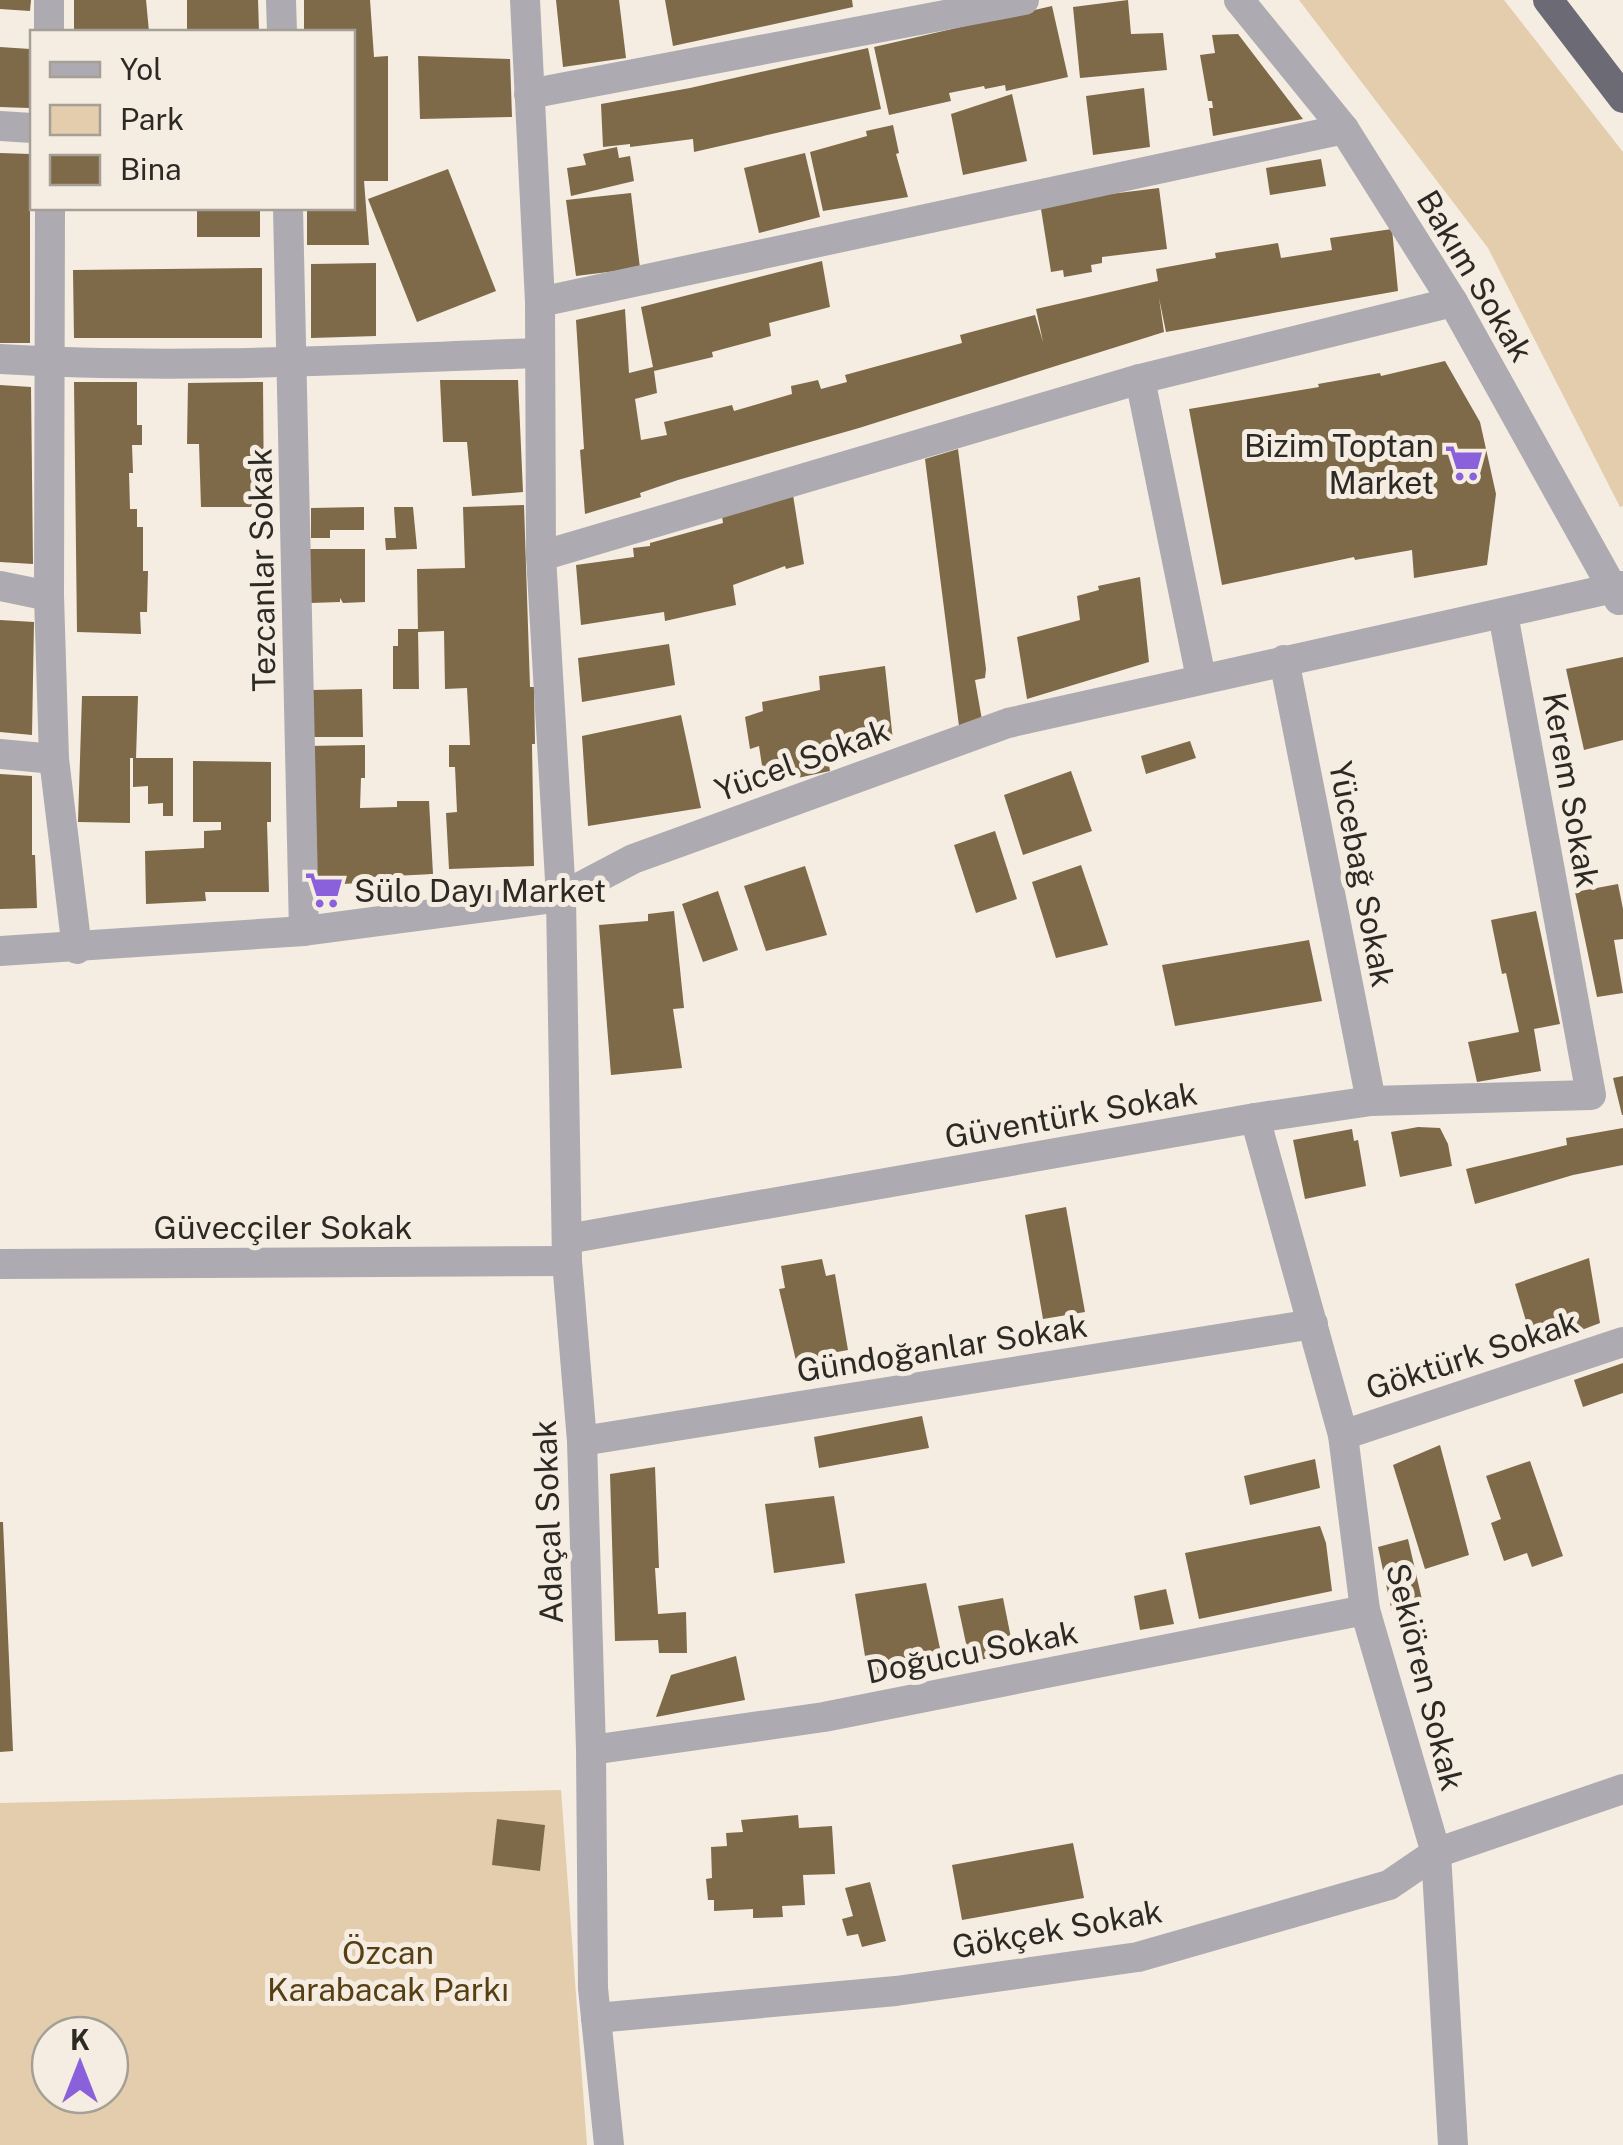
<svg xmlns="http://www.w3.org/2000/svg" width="1623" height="2145" font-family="'Public Sans',sans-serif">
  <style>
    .green { fill: #e3cdac; fill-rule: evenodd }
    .building { fill: #7e6948 }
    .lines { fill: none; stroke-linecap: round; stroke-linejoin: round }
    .minor { stroke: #adabb1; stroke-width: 30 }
    .trunk { stroke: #6c6a74; stroke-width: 30 }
    .labels { text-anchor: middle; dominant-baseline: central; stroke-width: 10; stroke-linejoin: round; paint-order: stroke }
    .street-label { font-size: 32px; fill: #2d2a26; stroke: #f5ede1 }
    .poi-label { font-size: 32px; fill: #2d2a26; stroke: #f5ede1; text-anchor: end }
    .park-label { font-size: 32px; fill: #573e13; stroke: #f5ede1 }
  </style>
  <rect width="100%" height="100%" fill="#f5ede1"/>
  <g class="green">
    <polygon points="1299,0 1504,0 1623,152 1623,506 1620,507 1488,248"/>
    <path d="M561,1790l26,355h-587v-342zM50,2035h60v60h-60z"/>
  </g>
  <g class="building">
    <polygon points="0,0 31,0 30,11 0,9"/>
    <polygon points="74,0 146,0 149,32 74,32"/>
    <polygon points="187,0 258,0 259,32 187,32"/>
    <polygon points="304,0 370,0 374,57 388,56 388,181 364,181 369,245 307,245 307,208 352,208 352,32 304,32"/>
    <polygon points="556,0 619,0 626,58 563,67"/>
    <polygon points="665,0 852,0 853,7 673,46"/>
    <polygon points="1128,0 1131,34 1163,33 1167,70 1080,78 1073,7"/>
    <polygon points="1052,6 1068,77 1006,91 1005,85 985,89 984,86 949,93 951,101 889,115 874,47"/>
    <polygon points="1238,34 1303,119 1213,136 1209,108 1213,108 1212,101 1208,101 1200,55 1215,53 1212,35"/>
    <polygon points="0,47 30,49 29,108 0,107"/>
    <polygon points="868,48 881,109 694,152 693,139 630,147 630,144 603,147 601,104 690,88"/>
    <polygon points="418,56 510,59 512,117 420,119"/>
    <polygon points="1144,88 1150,147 1093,155 1086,96"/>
    <polygon points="1012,94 1027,161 963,175 951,114"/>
    <polygon points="893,125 899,153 896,154 908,197 823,211 810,152 867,136 866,131"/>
    <polygon points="617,147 619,158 630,156 634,181 571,196 567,168 586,165 583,154"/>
    <polygon points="0,153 30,154 30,343 0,343"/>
    <polygon points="805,153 820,217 759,233 744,168"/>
    <polygon points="1321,159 1326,186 1270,195 1266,168"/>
    <polygon points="448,169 496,291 417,322 368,199"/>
    <polygon points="1159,188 1167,249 1102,257 1102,263 1091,265 1092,272 1064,277 1063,270 1051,272 1041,209 1094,196"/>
    <polygon points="631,193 640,268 576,276 566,200"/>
    <rect x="197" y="208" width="63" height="29"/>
    <polygon points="1392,229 1398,291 1166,332 1159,298 1164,332 859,428 678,480 640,493 641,497 585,514 580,450 584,449 576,320 625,309 629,373 653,367 641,307 822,261 830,307 769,323 771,336 712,352 713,357 654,371 657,393 635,399 641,440 667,435 664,422 732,405 734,411 792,394 791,386 818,380 821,389 847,382 845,375 962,343 960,335 1035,315 1043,342 1036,309 1158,281 1156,269 1216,258 1215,253 1278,243 1281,258 1332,250 1330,238"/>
    <polygon points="376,263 376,336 311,338 311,264"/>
    <polygon points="262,268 262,338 74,338 73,270"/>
    <polygon points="1445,361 1480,422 1496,494 1487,565 1414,578 1412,550 1355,560 1354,557 1222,585 1189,409 1319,387 1318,384 1380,373 1381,376"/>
    <polygon points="440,380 518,380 523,492 472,496 467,442 443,442"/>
    <polygon points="74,382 137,382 137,425 142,425 142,445 132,445 133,473 129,473 130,509 137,509 137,527 143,527 143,571 148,571 147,612 140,612 141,634 77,632"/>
    <polygon points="263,382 264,507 201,507 199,444 187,444 188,383"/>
    <polygon points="0,385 31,387 33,564 0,562"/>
    <polygon points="958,449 986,669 985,678 975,680 982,720 959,726 925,459"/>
    <polygon points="793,495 804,564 786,569 785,566 733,585 736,605 665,621 664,612 581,625 576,565 634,557 633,548 650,546 650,543 723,523 722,516"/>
    <polygon points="524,505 530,687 534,687 535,744 532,744 534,866 449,869 446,813 457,812 455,767 449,767 449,745 470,745 467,688 445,689 444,631 418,632 417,569 465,568 463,507"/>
    <polygon points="364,507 364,530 330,530 330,538 311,538 311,508"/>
    <polygon points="394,507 413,507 417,549 386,550 385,538 396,538"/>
    <polygon points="309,549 365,549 365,602 343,603 340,598 340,602 310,603"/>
    <polygon points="1140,577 1149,662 1027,699 1017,637 1080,620 1077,596 1099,590 1098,586"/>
    <polygon points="0,620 34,622 32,735 0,732"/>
    <polygon points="398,629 418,629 419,689 393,689 393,646 398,646"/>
    <polygon points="669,644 675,685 582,702 578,658"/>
    <polygon points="1623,657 1623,740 1584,750 1566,669"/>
    <polygon points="885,666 893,741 871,748 872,751 828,759 830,771 765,785 759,746 750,749 745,717 763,711 762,702 820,690 819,676"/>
    <polygon points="362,689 363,737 311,737 311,690"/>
    <polygon points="82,696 138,696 136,758 130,758 130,823 78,822"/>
    <polygon points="681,715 701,808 588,826 582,736"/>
    <polygon points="1190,741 1196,758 1146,774 1141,756"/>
    <polygon points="365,745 365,778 361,778 360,808 397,807 397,801 429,801 433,874 374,877 374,882 312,886 307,746"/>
    <polygon points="133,758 173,758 173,816 163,816 163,803 148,804 148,786 133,787"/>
    <polygon points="193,761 271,762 271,822 267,822 269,892 205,892 206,901 146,904 145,851 204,848 204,831 221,830 221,822 193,822"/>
    <polygon points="1071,771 1092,831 1023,855 1004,795"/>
    <polygon points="0,774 32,776 32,855 35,855 37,908 0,909"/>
    <polygon points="995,831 1017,899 976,913 954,845"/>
    <polygon points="1081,865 1108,945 1056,958 1032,882"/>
    <polygon points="805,866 827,935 766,951 744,886"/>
    <polygon points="1618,884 1623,909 1623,939 1614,940 1623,993 1597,997 1575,892"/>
    <polygon points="718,891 738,950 703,962 682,904"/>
    <polygon points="674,911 684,1008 673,1009 682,1068 611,1075 599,925 648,921 648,914"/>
    <polygon points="1536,911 1560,1024 1534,1029 1541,1071 1477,1082 1468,1042 1519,1032 1506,973 1502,974 1491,920"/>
    <polygon points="1309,940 1322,1001 1175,1026 1162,965"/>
    <polygon points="1623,1076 1623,1115 1622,1115 1613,1078"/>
    <polygon points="1418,1127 1440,1128 1448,1144 1452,1166 1400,1177 1391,1132"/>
    <polygon points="1623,1128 1623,1165 1573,1175 1475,1204 1466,1169 1567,1145 1566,1138"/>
    <polygon points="1352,1129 1354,1141 1358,1140 1366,1186 1305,1199 1293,1140"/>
    <polygon points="1066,1207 1085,1312 1043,1319 1025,1215"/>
    <polygon points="1589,1258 1600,1323 1534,1348 1515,1284"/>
    <polygon points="822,1259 826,1276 835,1274 848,1350 821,1355 822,1360 797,1365 779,1289 785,1288 781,1266"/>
    <polygon points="1623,1363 1623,1393 1583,1407 1574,1380"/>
    <polygon points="922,1416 929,1448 819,1468 814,1437"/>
    <polygon points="1440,1445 1469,1555 1425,1569 1393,1465"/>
    <polygon points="1315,1459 1320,1488 1250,1505 1244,1476"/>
    <polygon points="1530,1461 1563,1556 1532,1567 1527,1553 1504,1561 1491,1523 1501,1519 1486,1476"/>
    <polygon points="655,1467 659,1568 655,1568 658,1614 686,1612 687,1653 659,1653 658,1640 615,1641 610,1474"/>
    <polygon points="834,1496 845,1563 774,1573 765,1504"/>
    <polygon points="0,1522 3,1522 13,1751 0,1752"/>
    <polygon points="1320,1526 1326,1543 1332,1591 1199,1619 1185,1553"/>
    <polygon points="1408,1539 1423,1604 1392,1612 1378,1547"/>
    <polygon points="926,1583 944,1667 869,1681 855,1594"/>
    <polygon points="1166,1589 1174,1624 1140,1630 1134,1596"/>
    <polygon points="1003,1598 1014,1653 970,1662 958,1606"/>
    <polygon points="736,1656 745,1700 656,1717 671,1675"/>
    <polygon points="798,1815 799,1828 832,1826 835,1874 803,1875 805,1905 782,1906 783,1917 753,1918 753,1909 714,1911 714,1900 708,1900 706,1879 712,1878 711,1847 727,1846 726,1833 743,1832 741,1820"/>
    <polygon points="497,1819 545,1825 540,1871 492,1865"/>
    <polygon points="1073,1843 1084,1898 962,1920 952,1865"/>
    <polygon points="870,1882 886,1941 862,1947 858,1934 847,1936 842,1919 853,1916 845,1888"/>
  </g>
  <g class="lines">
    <g class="minor">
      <polyline points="49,0 49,32"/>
      <polyline points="281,0 282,32"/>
      <polyline points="525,0 540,302 541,556 561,897 567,1261 582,1441 591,1750 593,1988 609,2145"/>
      <polyline points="1239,0 1344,129 1453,302 1619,600"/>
      <polyline points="529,94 1024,0"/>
      <polyline points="0,126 32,128"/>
      <polyline points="50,208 49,596 54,759 77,949"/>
      <polyline points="288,208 304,931"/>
      <polyline points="540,302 1344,129"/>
      <path d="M0,359c179,11 361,0 540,-6"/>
      <polyline points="1140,379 1201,678"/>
      <polyline points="541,556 1140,379 1453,302"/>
      <polyline points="0,586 49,596"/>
      <polyline points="1284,660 1371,1101"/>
      <polyline points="0,754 54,759"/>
      <polyline points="0,951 304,931 561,897 633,859 1008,723 1623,586"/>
      <polyline points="1255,1118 1343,1435 1365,1610 1436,1853 1453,2145"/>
      <polyline points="567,1239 1255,1118 1371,1101 1591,1095 1503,614"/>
      <polyline points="0,1264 567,1261"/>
      <polyline points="1343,1435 1623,1342"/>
      <polyline points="582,1441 1313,1324"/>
      <polyline points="591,1750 824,1717 1365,1610"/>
      <polyline points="596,2018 896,1991 1138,1957 1389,1885 1436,1853 1623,1789"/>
    </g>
    <polyline class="trunk" points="1548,0 1623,98"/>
  </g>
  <defs>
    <g id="supermarket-bare" transform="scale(3)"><path d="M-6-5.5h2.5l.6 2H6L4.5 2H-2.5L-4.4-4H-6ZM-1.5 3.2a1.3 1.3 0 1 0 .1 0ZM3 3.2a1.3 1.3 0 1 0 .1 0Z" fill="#8b61db" stroke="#f5ede1" stroke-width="2.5" paint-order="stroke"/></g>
  </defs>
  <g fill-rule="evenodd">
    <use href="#supermarket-bare" x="1464" y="463"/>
    <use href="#supermarket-bare" x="324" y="890"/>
  </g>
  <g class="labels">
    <g class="street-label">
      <text transform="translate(1475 276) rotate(59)">Bakım Sokak</text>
      <text transform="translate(262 570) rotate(-91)">Tezcanlar Sokak</text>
      <text transform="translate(802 760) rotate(-20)">Yücel Sokak</text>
      <text transform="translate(1571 790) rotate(80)">Kerem Sokak</text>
      <text transform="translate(1362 874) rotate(79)">Yücebağ Sokak</text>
      <text transform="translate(1071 1115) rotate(-10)">Güventürk Sokak</text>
      <text x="283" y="1227">Güvecçiler Sokak</text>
      <text transform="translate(942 1348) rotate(-9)">Gündoğanlar Sokak</text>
      <text transform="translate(1472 1355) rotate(-18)">Göktürk Sokak</text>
      <text transform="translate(548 1522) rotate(-92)">Adaçal Sokak</text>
      <text transform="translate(972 1652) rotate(-11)">Doğucu Sokak</text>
      <text transform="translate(1425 1677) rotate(76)">Sekiören Sokak</text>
      <text transform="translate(1057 1929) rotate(-10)">Gökçek Sokak</text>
    </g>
    <g class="poi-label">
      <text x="1434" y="445">Bizim Toptan<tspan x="1434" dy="37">Market</tspan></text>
      <text x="354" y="890" text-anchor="start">Sülo Dayı Market</text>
    </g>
    <g class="park-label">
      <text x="388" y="1952">Özcan<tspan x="388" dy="37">Karabacak Parkı</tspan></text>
    </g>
  </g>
  <rect x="30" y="30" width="325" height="180" fill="#f5ede1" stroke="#a59f96" stroke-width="2.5"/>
  <rect x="50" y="62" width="50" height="15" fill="#adabb1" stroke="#a59f96" stroke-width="2.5"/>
  <text x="120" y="80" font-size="30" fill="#2d2a26">Yol</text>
  <rect x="50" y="105" width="50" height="30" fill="#e3cdac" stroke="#a59f96" stroke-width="2.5"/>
  <text x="120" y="130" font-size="30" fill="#2d2a26">Park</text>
  <rect x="50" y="155" width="50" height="30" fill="#7e6948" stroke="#a59f96" stroke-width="2.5"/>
  <text x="120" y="180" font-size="30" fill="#2d2a26">Bina</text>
  <g transform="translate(80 2065)"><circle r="48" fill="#f5ede1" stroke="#a59f96" stroke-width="2.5"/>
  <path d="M0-8L18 38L0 25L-18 38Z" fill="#8b61db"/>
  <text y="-15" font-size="28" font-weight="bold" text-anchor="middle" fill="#2d2a26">K</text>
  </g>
</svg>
